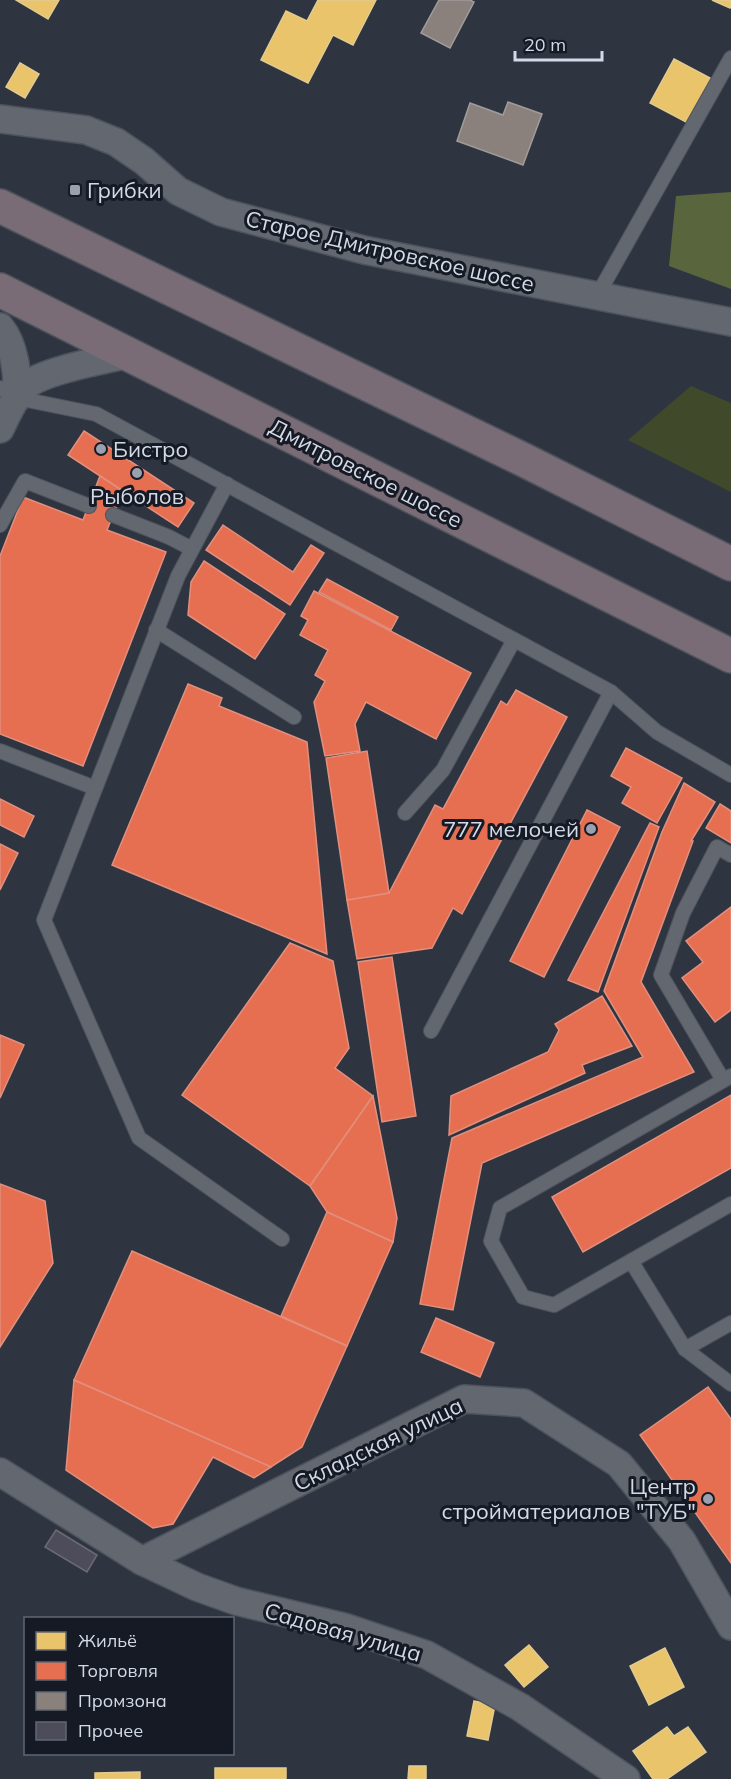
<svg xmlns="http://www.w3.org/2000/svg" width="731" height="1779" font-family="Mulish,sans-serif">
  <style>
    .green { fill: #404a2b }
    .forest { fill: #58653d }
    .homes { fill: #e9c46a; stroke: #e2cb90; stroke-width: 1.5 }
    .shops { fill: #e76f51; stroke: #e18f7e; stroke-width: 1.5 }
    .industry { fill: #8a817c; stroke: #a09c9c; stroke-width: 1.5 }
    .building { fill: #4d4c5a; stroke: #6a6b75; stroke-width: 1.5 }
    .lines { fill: none; stroke-linecap: round; stroke-linejoin: round }
    .lane-casing { stroke: #4d535d; stroke-width: 16 }
    .street-casing { stroke: #4d535d; stroke-width: 30 }
    .highway-casing { stroke: #4d535d; stroke-width: 36 }
    .lane { stroke: #636770; stroke-width: 14 }
    .street { stroke: #636770; stroke-width: 27 }
    .highway { stroke: #7a6c76; stroke-width: 33 }
    .poi-dot { fill: #9aa0ad; stroke: #151a24; stroke-width: 2 }
    .labels { text-anchor: middle; dominant-baseline: central; stroke-width: 6; stroke-linejoin: round; paint-order: stroke }
    .poi-label { font-size: 22px; fill: #d3dae7; stroke: #151a24; text-anchor: start }
    .street-label { font-size: 22px; fill: #d3dae7; stroke: #151a24 }
  </style>
  <rect width="100%" height="100%" fill="#2f3540"/>
  <polygon class="green" points="691,386 731,403 731,492 628,440"/>
  <polygon class="forest" points="731,192 731,289 669,266 676,196"/>
  <g class="homes">
    <polygon points="16,0 59,0 48,19"/>
    <polygon points="318,0 376,0 353,45 333,35 308,83 261,60 286,11 307,21"/>
    <polygon points="712,0 731,0 731,6 730,8"/>
    <polygon points="674,59 712,79 688,123 650,103"/>
    <polygon points="20,63 39,74 25,98 6,87"/>
    <polygon points="529,1645 548,1667 524,1687 505,1665"/>
    <polygon points="665,1648 684,1687 649,1705 630,1666"/>
    <polygon points="474,1701 495,1705 488,1740 467,1736"/>
    <polygon points="667,1727 674,1736 688,1727 706,1752 667,1779 653,1779 633,1751"/>
    <polygon points="409,1766 426,1766 426,1779 408,1779"/>
    <rect x="215" y="1768" width="71" height="11"/>
    <polygon points="140,1772 140,1779 95,1779 95,1773"/>
  </g>
  <g class="shops">
    <polygon points="84,431 194,503 178,527 68,455"/>
    <polygon points="100,476 123,491 107,530 166,552 83,766 0,734 0,556 23,497 83,520"/>
    <polygon points="223,525 293,572 311,545 324,553 290,605 206,550"/>
    <polygon points="204,561 285,614 255,659 188,615 191,582"/>
    <polygon points="327,579 398,617 391,630 319,592"/>
    <polygon points="314,591 471,673 436,739 366,702 355,724 360,751 325,756 314,702 325,681 315,675 328,650 300,635 308,620 301,616"/>
    <polygon points="188,684 222,698 219,706 307,742 327,954 112,865"/>
    <polygon points="516,690 567,717 462,914 453,908 432,948 357,959 347,900 389,893 435,805 443,809 501,701 507,705"/>
    <polygon points="626,748 682,778 657,823 622,803 631,787 611,776"/>
    <polygon points="367,751 389,893 347,900 326,758"/>
    <polygon points="684,783 715,802 691,841 693,841 641,982 694,1072 482,1163 453,1310 420,1304 452,1138 643,1057 604,991 662,832"/>
    <polygon points="0,799 34,816 24,837 0,825"/>
    <polygon points="720,804 731,811 731,843 706,828"/>
    <polygon points="587,810 620,827 544,977 510,961"/>
    <polygon points="650,823 659,827 598,992 568,980"/>
    <polygon points="0,844 18,853 0,890"/>
    <polygon points="731,907 731,1010 715,1022 682,978 703,962 686,941"/>
    <polygon points="290,943 333,961 349,1048 335,1068 373,1096 310,1186 182,1095"/>
    <polygon points="392,957 416,1116 382,1122 358,962"/>
    <polygon points="602,996 632,1046 582,1065 585,1073 449,1135 451,1096 548,1052 559,1030 555,1024"/>
    <polygon points="0,1035 24,1045 0,1098"/>
    <polygon points="731,1095 731,1168 583,1252 552,1197"/>
    <polygon points="373,1096 397,1218 393,1242 327,1212 310,1186"/>
    <polygon points="0,1184 45,1201 53,1263 0,1347"/>
    <polygon points="327,1212 393,1242 347,1346 281,1316"/>
    <polygon points="132,1251 347,1346 302,1447 271,1467 74,1380"/>
    <polygon points="436,1318 494,1343 480,1377 421,1352"/>
    <polygon points="74,1380 271,1467 254,1478 213,1457 173,1524 153,1528 66,1470"/>
    <polygon points="708,1387 731,1419 731,1563 640,1435"/>
  </g>
  <g class="industry">
    <polygon points="439,0 470,0 474,2 450,48 421,33"/>
    <polygon points="508,102 542,114 523,165 457,141 470,103 503,115"/>
  </g>
  <polygon class="building" points="56,1530 97,1555 87,1572 45,1547"/>
  <g class="lines">
    <g class="lane-casing">
      <g id="lane">
        <polyline points="597,296 731,58"/>
        <polyline points="0,388 17,398 96,414 611,692 657,732 731,775"/>
        <polyline points="227,484 178,576 44,920 139,1138 282,1239"/>
        <polyline points="113,515 169,537 192,549"/>
        <polyline points="0,525 25,481 89,506"/>
        <polyline points="156,630 294,717"/>
        <polyline points="0,751 95,788"/>
        <polyline points="405,813 443,770 514,640"/>
        <polyline points="431,1031 611,692"/>
        <polyline points="731,1076 500,1208 491,1241 523,1297 554,1305 631,1261 685,1349 731,1384"/>
        <polyline points="723,1080 661,975 683,913 717,847 731,855"/>
        <polyline points="631,1261 731,1204"/>
        <polyline points="685,1349 731,1323"/>
      </g>
    </g>
    <g class="street-casing">
      <g id="street">
        <polyline points="0,119 86,130 116,142 144,161 178,191 221,212 364,250 731,322"/>
        <path d="M0,327c15,18 18,48 17,71"/>
        <path d="M0,429c7,-14 15,-34 27,-44 19,-15 77,-25 102,-31"/>
        <polyline points="0,1472 142,1561 464,1399 524,1403 619,1464 682,1541 731,1626"/>
        <polyline points="142,1561 197,1587 236,1601 344,1627 427,1655 520,1707 626,1779"/>
      </g>
    </g>
    <g class="highway-casing">
      <g id="highway">
        <polyline points="0,206 524,460 731,564"/>
        <polyline points="0,290 731,656"/>
      </g>
    </g>
    <use href="#lane" class="lane"/>
    <use href="#street" class="street"/>
    <use href="#highway" class="highway"/>
  </g>
  <g class="poi-dot">
    <rect x="69" y="184" width="12" height="12" rx="3"/>
    <circle cx="101" cy="449" r="6"/>
    <circle cx="137" cy="473" r="6"/>
    <circle cx="591" cy="829" r="6"/>
    <circle cx="708" cy="1499" r="6"/>
  </g>
  <g class="labels">
    <g class="poi-label">
      <text x="87" y="190">Грибки</text>
      <text x="113" y="449">Бистро</text>
      <text x="137" y="496" text-anchor="middle">Рыболов</text>
      <text x="579" y="829" text-anchor="end">777 мелочей</text>
      <text x="696" y="1486" text-anchor="end">Центр<tspan x="696" dy="25">стройматериалов "ТУБ"</tspan></text>
    </g>
    <g class="street-label">
      <text transform="translate(390 251) rotate(13)">Старое Дмитровское шоссе</text>
      <text transform="translate(366 473) rotate(27)">Дмитровское шоссе</text>
      <text transform="translate(378 1444) rotate(-26)">Складская улица</text>
      <text transform="translate(343 1632) rotate(16)">Садовая улица</text>
    </g>
  </g>
  <rect x="24" y="1617" width="210" height="138" fill="#151a24" stroke="#616772" stroke-width="1.5"/>
  <rect x="36" y="1632" width="30" height="18" fill="#e9c46a" stroke="#616772" stroke-width="1.5"/>
  <text x="78" y="1647" font-size="18" fill="#d3dae7">Жильё</text>
  <rect x="36" y="1662" width="30" height="18" fill="#e76f51" stroke="#616772" stroke-width="1.5"/>
  <text x="78" y="1677" font-size="18" fill="#d3dae7">Торговля</text>
  <rect x="36" y="1692" width="30" height="18" fill="#8a817c" stroke="#616772" stroke-width="1.5"/>
  <text x="78" y="1707" font-size="18" fill="#d3dae7">Промзона</text>
  <rect x="36" y="1722" width="30" height="18" fill="#4d4c5a" stroke="#616772" stroke-width="1.5"/>
  <text x="78" y="1737" font-size="18" fill="#d3dae7">Прочее</text>
  <path d="M515 51v9h87v-9" fill="none" stroke="#d3dae7" stroke-width="3"/>
  <text x="524" y="51" font-size="18" fill="#d3dae7" stroke="#151a24" stroke-width="4.5" paint-order="stroke">20 m</text>
</svg>
